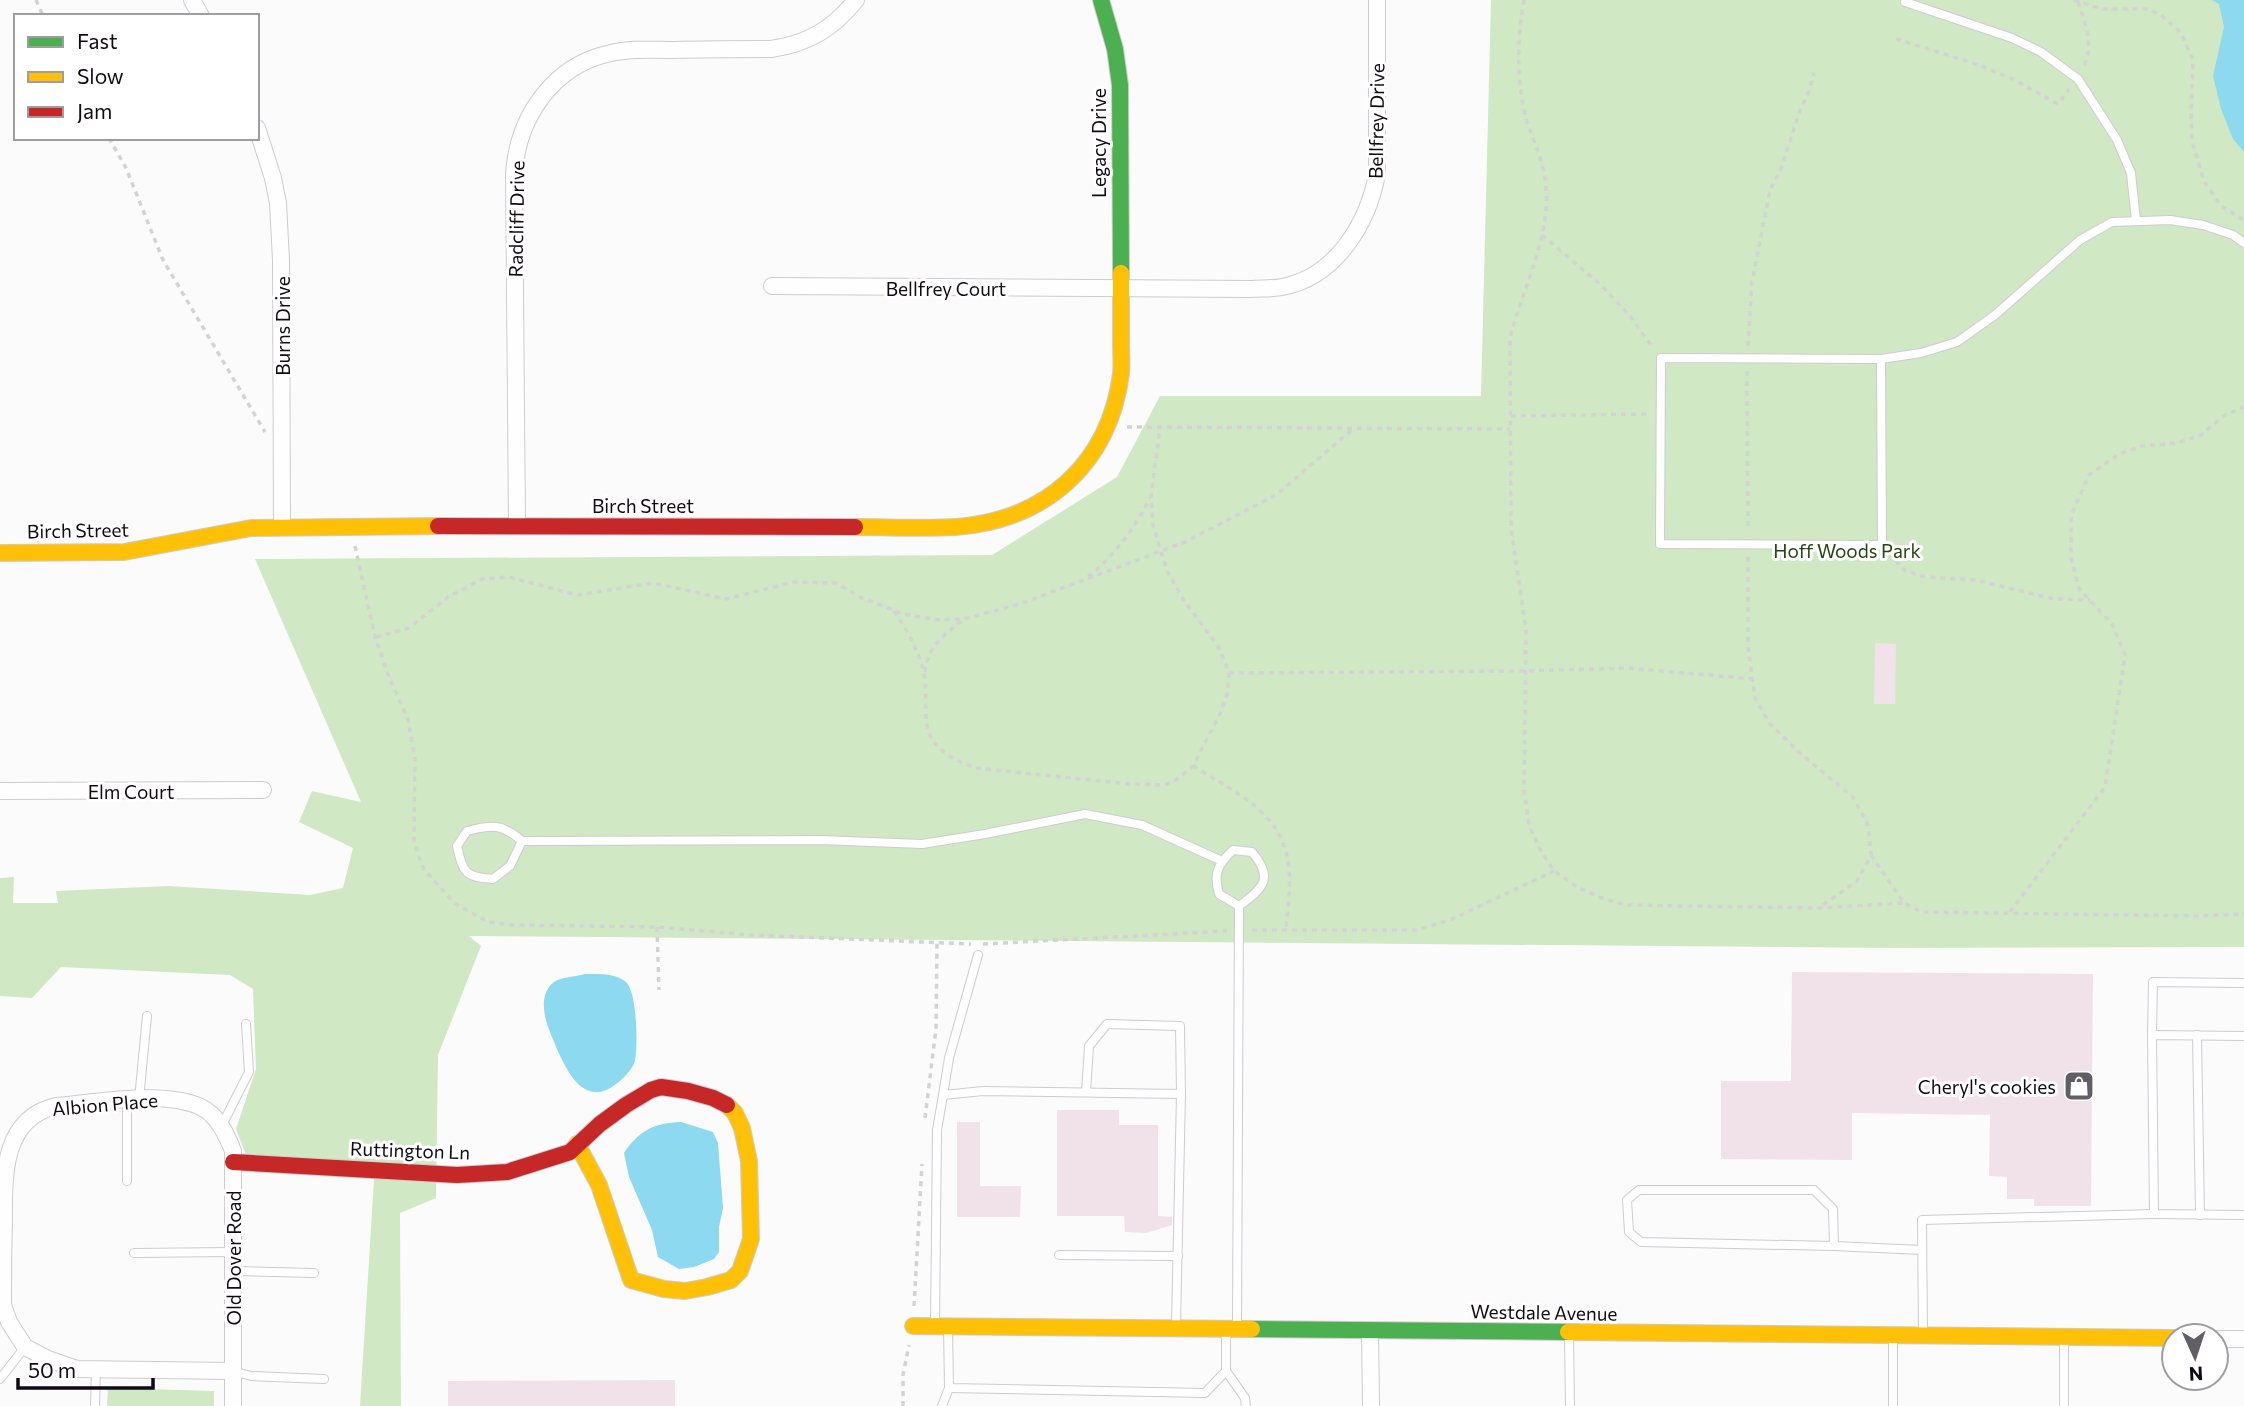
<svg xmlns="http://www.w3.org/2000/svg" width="2244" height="1406" font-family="Commissioner,sans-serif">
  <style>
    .green { fill: #d1e8c4 }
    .water { fill: #8cd9f0 }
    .building { fill: #f0e2e8 }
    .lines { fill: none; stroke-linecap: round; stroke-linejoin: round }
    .lane-casing { stroke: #cecbd1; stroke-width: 10 }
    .street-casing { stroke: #cecbd1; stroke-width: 18 }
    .fast-casing { stroke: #cecbd1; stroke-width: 18 }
    .slow-casing { stroke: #cecbd1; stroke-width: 18 }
    .jam-casing { stroke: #cecbd1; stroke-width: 18 }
    .path { stroke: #d3d3d3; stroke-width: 3.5; stroke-dasharray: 5 5; stroke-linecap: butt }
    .lane { stroke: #fefefe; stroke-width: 8 }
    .street { stroke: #fefefe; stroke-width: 16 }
    .fast { stroke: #4caf50; stroke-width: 16 }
    .slow { stroke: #ffc107; stroke-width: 16 }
    .jam { stroke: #c62828; stroke-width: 16 }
    .labels { text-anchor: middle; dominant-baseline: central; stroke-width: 6; stroke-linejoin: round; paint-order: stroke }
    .street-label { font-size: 19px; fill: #100a15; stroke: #fff }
    .park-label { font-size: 19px; fill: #274311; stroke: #fff }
    .poi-label { font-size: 19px; fill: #100a15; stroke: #fff; text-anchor: end }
  </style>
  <rect width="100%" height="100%" fill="#fbfbfb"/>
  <g class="green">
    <polygon points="1491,0 2244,0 2244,947 1897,948 469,936 481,946 438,1055 436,1198 400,1213 401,1406 360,1406 375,1163 246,1155 236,1129 256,1069 253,989 230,975 61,967 32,998 0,996 0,878 14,877 13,903 58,903 56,891 169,886 310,895 343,888 353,848 299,822 312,791 361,802 255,559 992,555 1117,477 1160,396 1481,396"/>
    <polygon points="108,1388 214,1391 214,1406 107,1406"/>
  </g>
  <g class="water">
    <polygon points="2212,0 2244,0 2244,152 2233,139 2221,109 2213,76 2224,27 2219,4"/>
    <path d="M585,974c13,0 31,-1 41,8 11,10 12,64 9,78 -1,8 -13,20 -19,24 -35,28 -54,-23 -64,-47 -7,-16 -15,-42 2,-55 7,-5 22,-5 31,-8z"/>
    <path d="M681,1122l32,10 5,11 5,65 -4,19v25l-5,7 -20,8 -15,2 -21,-12 -6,-27 -23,-53 -5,-24c16,-23 30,-30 57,-31z"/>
  </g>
  <g class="building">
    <polygon points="1875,643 1896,644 1895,704 1874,704"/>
    <polygon points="1792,972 2093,974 2091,1206 2034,1206 2034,1199 2007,1199 2007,1177 1989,1176 1990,1115 1852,1113 1852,1160 1721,1159 1721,1081 1791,1081"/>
    <polygon points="1057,1110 1119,1110 1119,1125 1158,1125 1158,1216 1172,1217 1172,1225 1146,1233 1125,1232 1124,1216 1057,1216"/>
    <polygon points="957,1122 980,1122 980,1186 1021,1186 1020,1217 957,1217"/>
    <polygon points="675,1380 675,1406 448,1406 448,1381"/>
  </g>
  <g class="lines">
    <g class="lane-casing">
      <g id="lane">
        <polyline points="1905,2 2012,38 2041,52 2078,79 2117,140 2131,173 2136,221"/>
        <polyline points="1881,359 1882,545 1660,544 1661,358 1881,359 1921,353 1957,342 1995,315 2080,240 2112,222 2170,220 2203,225 2233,235 2244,243"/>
        <path d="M522,841l-12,25 -17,13c-28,-2 -30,-6 -36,-33l10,-15c26,-7 35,-7 55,10l298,-1 102,4 63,-10 100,-20 57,11 80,36"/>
        <polyline points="2152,1035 2153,982 2244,983"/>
        <polyline points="2197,1035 2200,1215"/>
        <polyline points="2244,1036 2152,1035 2154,1214 2244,1215"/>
        <polyline points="1086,1092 1089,1046 1107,1024 1180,1026 1181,1094 1176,1325"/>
        <polyline points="943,1095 949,1058 978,955"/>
        <polyline points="139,1099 147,1016"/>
        <polyline points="127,1100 127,1181"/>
        <polyline points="221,1127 249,1072 246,1024"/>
        <polyline points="1834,1246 1833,1209 1814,1190 1639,1190 1627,1200 1629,1232 1641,1242 1834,1246 1922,1250"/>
        <polyline points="134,1253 233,1252"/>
        <polyline points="1059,1255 1178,1256"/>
        <polyline points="233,1271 314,1273"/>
        <polyline points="935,1326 937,1130 943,1095 983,1091 1181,1094"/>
        <path d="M1237,1326l2,-420c25,-18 35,-28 13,-54l-19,-2c-15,14 -20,23 -14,44l20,12"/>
        <polyline points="948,1327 949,1388 1205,1393 1226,1371"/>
        <polyline points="1226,1331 1226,1371 1245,1398 1246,1406"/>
        <polyline points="1569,1335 1570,1406"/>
        <polyline points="1923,1335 1922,1220 2154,1214"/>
        <polyline points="2064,1340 2064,1406"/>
        <polyline points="233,1371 251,1376 324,1379"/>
        <polyline points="0,1379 25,1347"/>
        <polyline points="95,1406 96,1369"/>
        <polyline points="942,1406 949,1388"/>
        <polyline points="1893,1406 1893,1339"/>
      </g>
    </g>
    <g class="street-casing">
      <g id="street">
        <polyline points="192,0 201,16"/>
        <polyline points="257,128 273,178 278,203 281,260 282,527"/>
        <path d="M772,286l478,3c11,-1 22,0 32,-2 54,-10 86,-64 95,-113v-174"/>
        <path d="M517,525l-3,-352c4,-56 39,-108 97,-120 20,-5 42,-3 63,-3 33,-1 65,-1 97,-1 36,-5 62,-20 85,-49"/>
        <polyline points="0,791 263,790"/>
        <polyline points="1370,1331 1371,1406"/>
        <polyline points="2216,1339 2244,1339"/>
        <path d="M233,1371l-156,-2 -29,-10 -23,-12 -16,-25 -6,-17c0,-27 0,-54 1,-81 0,-46 -3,-105 52,-118 38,-3 126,-20 155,8 11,10 17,24 22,37v255"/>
      </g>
    </g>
    <g class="fast-casing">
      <g id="fast">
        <polyline points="1101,0 1115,49 1120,85 1121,273"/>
        <polyline points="1252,1329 1568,1332"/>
      </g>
    </g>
    <g class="slow-casing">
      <g id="slow">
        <path d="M855,527c33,0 68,2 101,0 90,-7 153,-63 165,-153 1,-10 0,-21 0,-32 0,-23 0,-46 0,-69"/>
        <polyline points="0,553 124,552 251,528 438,526"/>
        <polyline points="577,1144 599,1185 631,1280 664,1289 685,1291 707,1287 731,1280 740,1271 751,1239 749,1161 742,1128 735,1113 727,1105"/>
        <polyline points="913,1326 1252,1329"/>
        <polyline points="1568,1332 2174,1338"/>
      </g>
    </g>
    <g class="jam-casing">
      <g id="jam">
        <polyline points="438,526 855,527"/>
        <polyline points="233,1162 457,1175 507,1172 570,1152 600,1124 626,1105 651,1090 661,1087 688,1091 713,1098 727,1105"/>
      </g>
    </g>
    <g class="path">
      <polyline points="36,0 43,16"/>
      <path d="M1524,0c-7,36 -8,86 3,122 8,23 17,40 19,66 4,53 -24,101 -36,150l1,190 15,102 -2,162 5,33 11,24 14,22 25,17 23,10 24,7 192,3 86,-5"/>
      <polyline points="2074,0 2102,9 2148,9 2162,16 2181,33 2193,60 2191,113 2192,141 2204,181 2221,206 2244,220"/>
      <path d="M2078,2c7,22 17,44 5,66"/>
      <polyline points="1896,39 1973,63 2013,79 2058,104 2069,89"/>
      <polyline points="109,138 126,168 163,260 265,432"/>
      <polyline points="1542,235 1601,285 1630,316 1653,348"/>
      <polyline points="1748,346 1752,282 1770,190 1781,169 1799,113 1809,91 1814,73"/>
      <polyline points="1747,371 1748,531"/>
      <polyline points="1511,416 1648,414"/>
      <polyline points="1127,427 1510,429"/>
      <polyline points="355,546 375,637 387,672 408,720 415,759 414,842 423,868 454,903 488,922 512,925 657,927 751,935 971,944"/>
      <polyline points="1889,553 1904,570 1925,577 1975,580 2054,599 2090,600"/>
      <polyline points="1748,557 1748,646 1755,698 1770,724 1801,754 1853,797 1868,825 1871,855 1857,881 1820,907"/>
      <path d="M1088,577c26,-21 47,-49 62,-79"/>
      <path d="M894,611c13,20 25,39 30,63 4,18 -1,43 5,59 8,19 29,29 47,35l153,16 35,1 14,-6 15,-13 27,-52 7,-19 2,-22 -10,-25 -36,-49 -16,-28 -14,-46 -2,-29 9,-69"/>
      <polyline points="376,637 409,628 448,597 483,579 509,577 577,595 653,583 726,599 794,582 836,583 860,597 903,614 939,620 964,619 1020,604 1185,542 1276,495 1354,428"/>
      <path d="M925,672c3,-28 19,-36 39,-53"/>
      <polyline points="1229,673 1526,671 1628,668 1753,679"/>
      <path d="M1193,766c43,27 92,47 96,104 2,20 -2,41 -3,61"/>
      <polyline points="1871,855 1904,903 1921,912 2198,916 2244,914"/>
      <polyline points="2010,912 2105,787 2125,655 2112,624 2079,589 2071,557 2071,516 2089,475 2119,454 2142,446 2177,443 2201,435 2225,415 2244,407"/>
      <polyline points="657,927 659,990"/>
      <polyline points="1252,930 1416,930 1450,920 1554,871"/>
      <polyline points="983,944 1227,931"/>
      <polyline points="925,1118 936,1029 937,942"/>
      <polyline points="914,1306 922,1164"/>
      <polyline points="903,1406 903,1375 909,1345"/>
    </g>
    <use href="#lane" class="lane"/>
    <use href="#street" class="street"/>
    <use href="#fast" class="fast"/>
    <use href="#slow" class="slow"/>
    <use href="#jam" class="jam"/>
  </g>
  <defs>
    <g id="shop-square" transform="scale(1.575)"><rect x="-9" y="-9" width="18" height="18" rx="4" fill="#625e66" stroke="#fff"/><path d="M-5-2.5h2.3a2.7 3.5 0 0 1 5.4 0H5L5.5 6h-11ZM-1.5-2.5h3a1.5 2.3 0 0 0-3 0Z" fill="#fff"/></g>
  </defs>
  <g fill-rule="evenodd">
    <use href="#shop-square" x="2079" y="1086"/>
  </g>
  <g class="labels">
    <g class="street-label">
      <text transform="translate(1376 121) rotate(-89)">Bellfrey Drive</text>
      <text transform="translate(1098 143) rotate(-90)">Legacy Drive</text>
      <text transform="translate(516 219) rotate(-89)">Radcliff Drive</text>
      <text x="946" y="288">Bellfrey Court</text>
      <text transform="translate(282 326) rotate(-90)">Burns Drive</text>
      <text x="643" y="505">Birch Street</text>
      <text transform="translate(78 530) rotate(-1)">Birch Street</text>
      <text x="131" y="791">Elm Court</text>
      <text transform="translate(105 1104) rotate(-5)">Albion Place</text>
      <text transform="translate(410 1150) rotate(2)">Ruttington Ln</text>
      <text transform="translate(233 1258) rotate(-90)">Old Dover Road</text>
      <text transform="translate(1544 1312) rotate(1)">Westdale Avenue</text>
    </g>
    <g class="park-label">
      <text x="1847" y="550">Hoff Woods Park</text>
    </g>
    <g class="poi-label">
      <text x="2056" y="1086">Cheryl's cookies</text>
    </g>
  </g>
  <rect x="14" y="14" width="245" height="126" fill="#ffffff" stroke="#9f9da1" stroke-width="2"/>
  <rect x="28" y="37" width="35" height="10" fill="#4caf50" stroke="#9f9da1" stroke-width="2"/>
  <text x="77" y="49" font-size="21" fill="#100a15">Fast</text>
  <rect x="28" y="72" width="35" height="10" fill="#ffc107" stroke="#9f9da1" stroke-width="2"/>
  <text x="77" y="84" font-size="21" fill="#100a15">Slow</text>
  <rect x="28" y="107" width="35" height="10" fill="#c62828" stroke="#9f9da1" stroke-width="2"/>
  <text x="77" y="119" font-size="21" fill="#100a15">Jam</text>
  <g transform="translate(2195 1357) rotate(177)"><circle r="33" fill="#ffffff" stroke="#9f9da1" stroke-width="2"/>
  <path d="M0-5L12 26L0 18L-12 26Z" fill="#625e66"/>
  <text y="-10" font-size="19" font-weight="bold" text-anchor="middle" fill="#100a15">N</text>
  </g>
  <path d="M18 1378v10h135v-10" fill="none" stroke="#100a15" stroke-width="3.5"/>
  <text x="28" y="1378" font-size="21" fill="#100a15" stroke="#ffffff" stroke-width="5" paint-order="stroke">50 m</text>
</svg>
